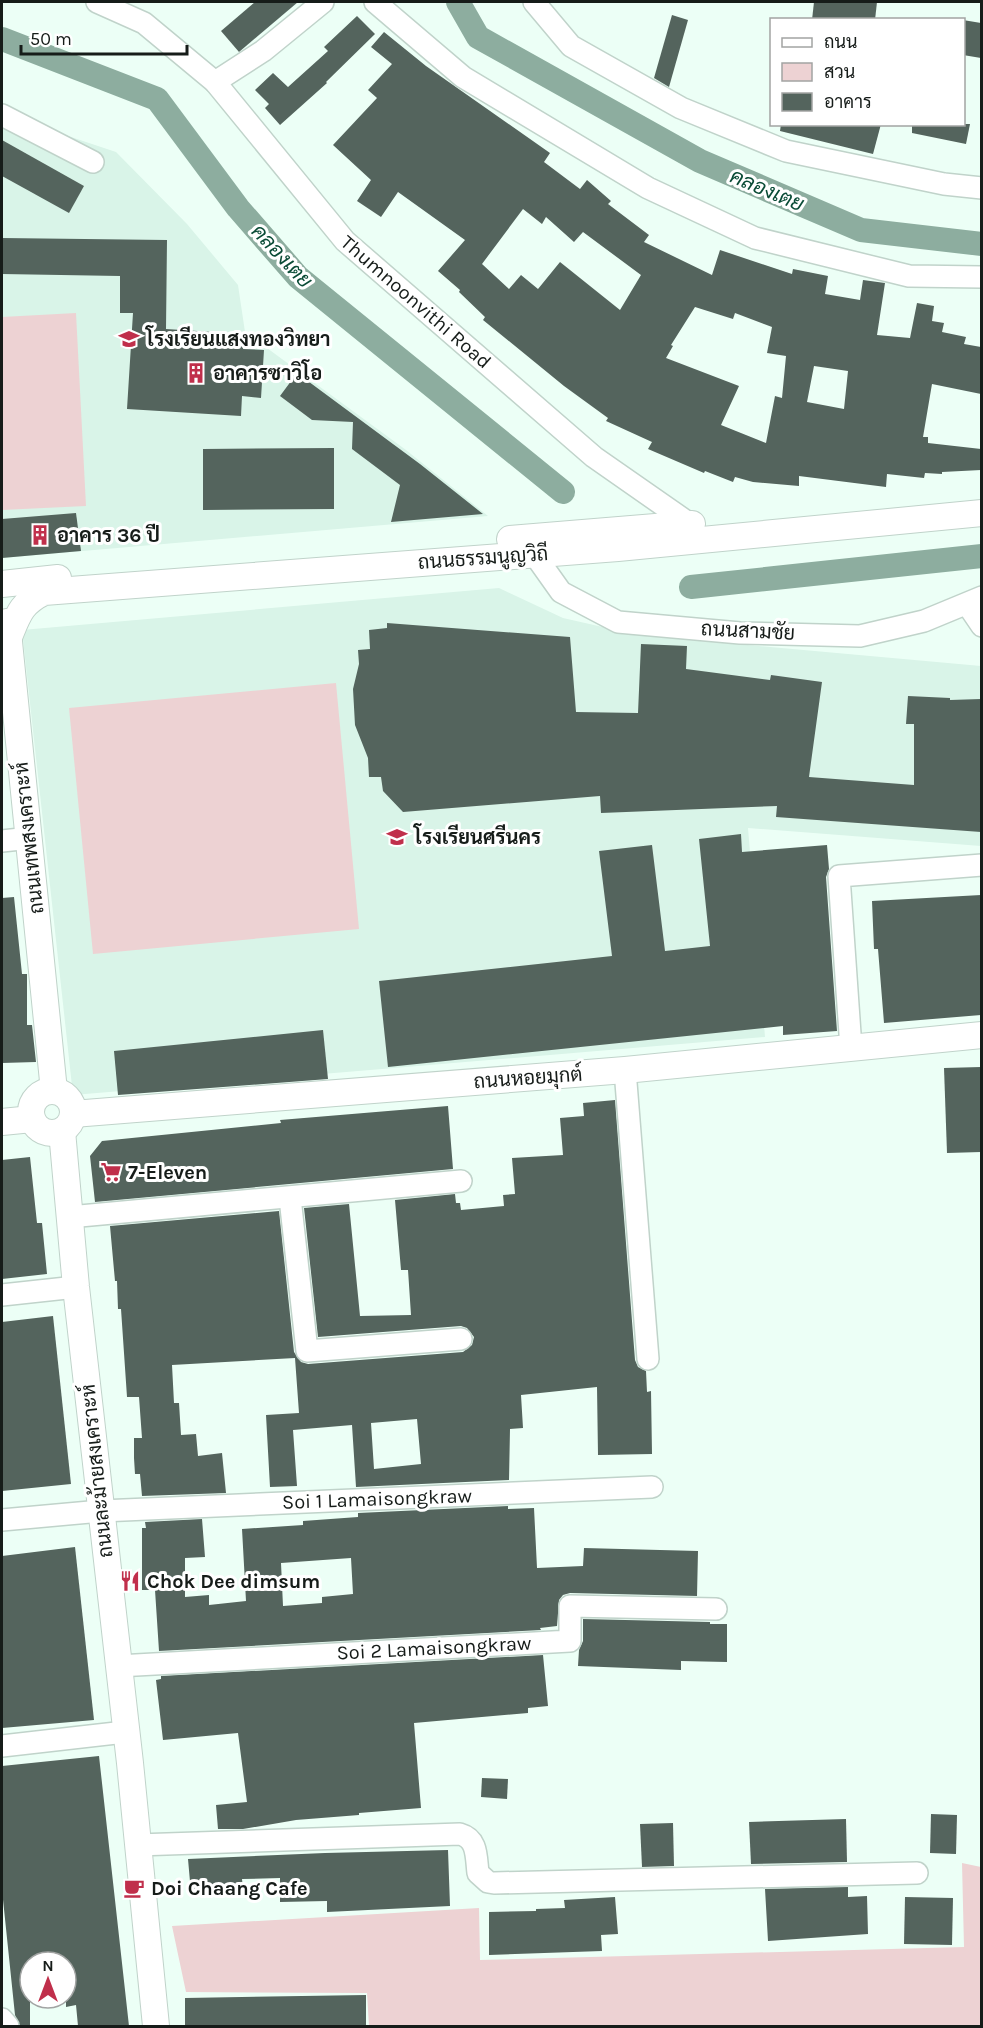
<svg xmlns="http://www.w3.org/2000/svg" width="983" height="2028" font-family="Karla,Sarabun,sans-serif">
  <style>
    .built { fill: #d9f4e8 }
    .green { fill: #edd2d3 }
    .lines { fill: none; stroke-linecap: round; stroke-linejoin: round }
    .canal { stroke: #8dad9f; stroke-width: 24 }
    .building { fill: #54645d; fill-rule: evenodd }
    .minor-casing { stroke: #c0d3ca; stroke-width: 24 }
    .tertiary-casing { stroke: #c0d3ca; stroke-width: 28 }
    .minor { stroke: #fff; stroke-width: 21 }
    .tertiary { stroke: #fff; stroke-width: 26 }
    .labels { text-anchor: middle; dominant-baseline: central; stroke-width: 6; stroke-linejoin: round; paint-order: stroke }
    .street-label { font-size: 20px; fill: #161c19; stroke: #fff }
    .poi-label { font-size: 20px; font-weight: bold; fill: #161c19; stroke: #fff; text-anchor: start }
    .water-label { font-size: 21px; font-style: italic; fill: #0b4c37; stroke: #fff }
  </style>
  <rect width="100%" height="100%" fill="#ecfff6"/>
  <g class="built">
    <polygon points="2,114 116,152 187,224 238,285 245,332 406,450 488,516 2,558"/>
    <polygon points="499,588 563,618 638,635 981,666 981,846 748,828 765,1037 73,1095 22,630"/>
  </g>
  <g class="green">
    <polygon points="76,313 86,506 2,510 2,317"/>
    <polygon points="336,683 359,929 93,954 69,708"/>
    <polygon points="962,1863 981,1867 981,2026 369,2026 367,1993 186,1992 172,1926 479,1908 480,1960 964,1947"/>
  </g>
  <g class="lines">
    <g class="canal">
      <polyline points="458,2 478,37 700,161 861,230 982,244"/>
      <polyline points="2,39 157,99 238,208 298,277 563,492"/>
      <polyline points="691,587 982,556"/>
    </g>
  </g>
  <g class="building">
    <polygon points="255,2 298,2 239,52 221,31"/>
    <polygon points="814,2 877,2 875,20 812,20"/>
    <polygon points="672,15 688,20 669,87 654,78"/>
    <polygon points="357,16 375,34 326,82 327,83 280,125 265,108 269,104 255,90 273,73 288,87 328,51 324,47"/>
    <polygon points="963,20 981,23 981,58 963,55"/>
    <path d="M384,32l42,34 124,87 -6,9 36,27 7,-9 24,21 -3,3 41,31 -5,7 68,33 8,-25 72,24 1,-5 35,7 -3,18 35,6 3,-20 22,3 -8,52 33,3 7,-35 17,3 -2,15 12,2 -2,9 24,5 -2,7 17,3v47l-49,-10 -9,53h5v6l53,6v21l-39,2v2l-17,-1 -1,5 -37,-4 -1,13 -87,-11v10l-46,-4 -18,-5 -2,5 -28,-11 -1,2 -56,-24 4,-7 -46,-21 2,-3 -44,-32 -81,-66 2,-3 -26,-25 1,-2 -22,-19 27,-31 -67,-48 -17,25 -24,-16 14,-21 -38,-35 44,-47 -9,-8 24,-26 -21,-17zM523,209l19,15 4,-7 28,25 9,-10 58,43 -21,35 -60,-48 -22,27 -17,-14 -12,14 -27,-25zM695,307l38,12 2,-6 37,14 -5,26 19,3 -4,42 -7,-2 -9,47 -45,-18 18,-39 -73,-28 7,-12 -2,-1zM814,366l34,5 -4,38 -37,-7z"/>
    <polygon points="781,124 881,124 873,154 780,131"/>
    <polygon points="912,124 970,124 966,144 912,133"/>
    <polygon points="2,140 84,186 69,213 2,176"/>
    <polygon points="2,238 167,240 166,329 244,334 243,349 264,350 261,398 242,396 241,416 127,409 133,313 120,313 120,276 2,274"/>
    <polygon points="297,373 420,464 483,514 391,522 400,485 352,449 353,422 312,420 280,396"/>
    <polygon points="334,448 334,509 203,510 203,449"/>
    <polygon points="76,513 81,551 2,558 2,519"/>
    <polygon points="387,623 570,637 576,712 638,713 641,644 687,646 686,669 770,680 771,675 822,682 809,777 914,785 914,724 906,724 908,696 950,698 950,700 981,699 981,832 776,817 777,806 601,813 600,796 403,812 383,791 381,777 369,777 368,758 355,725 353,689 359,664 358,650 370,649 369,630 387,628"/>
    <polygon points="741,834 742,852 827,845 829,869 826,877 837,1031 783,1035 783,1026 388,1067 379,981 612,956 599,851 652,845 665,951 710,946 699,839"/>
    <polygon points="981,895 981,1015 884,1023 878,949 874,949 872,901"/>
    <polygon points="14,897 22,974 27,974 27,1025 32,1025 36,1062 2,1063 2,898"/>
    <polygon points="323,1030 328,1079 118,1095 114,1051"/>
    <polygon points="981,1067 981,1152 947,1153 944,1068"/>
    <path d="M615,1100l20,260 3,7 8,4 1,21 4,-1 1,63 -54,1 -1,-68 -76,8 2,33 -13,1 -1,51 -153,7 -4,-62 -59,5 4,56 -27,1 -4,-72 33,-2 -4,-55 -123,7 2,38h5l2,32 15,-1 2,22 24,-3 4,40 -84,3 -2,-22h-5l-1,-16v-20h8l-3,-41h-12l-6,-88h-3l-1,-28h-2l-5,-55 169,-15 15,141 7,10 7,2 155,-12 9,-7 2,-8 -7,-9 -6,-2 -143,11 -14,-129 45,-4 11,112 51,-1 -3,-45h-7l-6,-70 60,-6 1,9h4l1,7 43,-4 -1,-11 12,-1 -3,-36 51,-3 -3,-37 24,-2 -1,-13zM417,1419l4,45 -47,5 -3,-46z"/>
    <polygon points="448,1106 453,1169 95,1202 90,1156 102,1141 281,1123 280,1120"/>
    <polygon points="30,1157 37,1223 42,1223 47,1274 2,1279 2,1160"/>
    <polygon points="53,1316 71,1484 2,1491 2,1322"/>
    <path d="M508,1506v3l26,-1 3,60 46,-2 1,-18 114,3 -1,45 -127,-3 -7,2 -4,5 -2,26 -17,2 1,2 -382,21 -4,-61h-13v-62h4l-1,-6 57,-3 3,38 -20,1v39l24,-2v10l37,-4 -4,-72 61,-4v-4l55,-4v-4zM351,1558l2,36 -31,3v6l-39,3 -2,-43z"/>
    <polygon points="75,1547 94,1720 2,1728 2,1556"/>
    <polygon points="583,1619 710,1622 710,1624 727,1624 727,1662 681,1661 681,1670 578,1666 579,1650 583,1641"/>
    <polygon points="543,1655 548,1706 528,1708 528,1713 414,1723 421,1808 359,1813 359,1815 296,1820 243,1829 218,1829 216,1805 247,1802 238,1733 163,1740 156,1680 161,1679 161,1676"/>
    <polygon points="99,1756 129,2026 78,2026 76,2005 66,2007 66,1962 30,1962 30,2026 20,2026 15,2015 2,1890 2,1766"/>
    <polygon points="482,1778 508,1779 507,1799 481,1797"/>
    <polygon points="931,1814 957,1815 956,1854 930,1853"/>
    <polygon points="846,1819 847,1862 751,1864 749,1822"/>
    <polygon points="673,1823 674,1866 642,1867 640,1824"/>
    <polygon points="448,1850 450,1906 327,1912 327,1901 280,1902 280,1878 242,1879 243,1889 191,1893 188,1859 325,1853"/>
    <polygon points="848,1887 848,1897 867,1896 868,1934 768,1941 765,1889"/>
    <polygon points="615,1897 618,1934 601,1935 602,1951 489,1955 489,1912 536,1911 536,1909 565,1908 564,1900"/>
    <polygon points="905,1897 953,1898 952,1945 904,1944"/>
    <polygon points="366,1995 366,2026 185,2026 185,1998"/>
  </g>
  <g class="lines">
    <g class="minor-casing">
      <g id="minor">
        <polyline points="97,2 144,23 215,82 345,241 594,457 690,524 691,531"/>
        <polyline points="375,2 463,77 648,188 755,238 909,276 982,277"/>
        <polyline points="534,2 571,46 681,108 786,151 944,184 982,188"/>
        <polyline points="215,82 263,51 323,2"/>
        <polyline points="2,115 93,162"/>
        <polyline points="534,554 561,592 618,622 740,633 860,636 924,621 982,597"/>
        <polyline points="967,604 982,626"/>
        <polyline points="2,841 30,838"/>
        <polyline points="851,1048 839,876 982,865"/>
        <polyline points="625,1070 648,1359"/>
        <polyline points="290,1198 307,1351 461,1339"/>
        <polyline points="69,1217 461,1181"/>
        <polyline points="2,1295 76,1287"/>
        <polyline points="2,1520 101,1511 652,1487"/>
        <polyline points="118,1666 570,1641 570,1606 716,1609"/>
        <polyline points="2,1746 125,1732"/>
        <path d="M137,1845l323,-11c18,5 16,23 18,39l10,9 6,1 423,-10"/>
        <polyline points="2,2019 8,2026"/>
      </g>
    </g>
    <g class="tertiary-casing">
      <g id="tertiary">
        <polyline points="510,539 692,524"/>
        <polyline points="2,584 58,578"/>
        <polyline points="7,622 54,1091"/>
        <path d="M9,637c9,-22 12,-34 35,-45l574,-44 364,-35"/>
        <circle cx="52" cy="1112" r="21"/>
        <polyline points="73,1114 625,1070 982,1035"/>
        <polyline points="2,1122 32,1119"/>
        <polyline points="62,1131 76,1287 130,1763 156,2026"/>
      </g>
    </g>
    <use href="#minor" class="minor"/>
    <use href="#tertiary" class="tertiary"/>
  </g>
  <defs>
    <g id="school-bare" transform="scale(1.62)"><path d="M0-5L7-2L0 1L-7-2ZM-4 1L0 2.5L4 1V4Q0 6-4 4Z" fill="#c02f4b" stroke="#fff" stroke-width="2.5" paint-order="stroke"/></g>
    <g id="building-bare" transform="scale(1.62)"><path d="M-4-6H4V6H1V3H-1V6H-4ZM-2.5-4.3h1.7v1.8h-1.7ZM.8-4.3h1.7v1.8H.8ZM-2.5-1h1.7V.8h-1.7ZM.8-1h1.7V.8H.8Z" fill="#c02f4b" stroke="#fff" stroke-width="2.5" paint-order="stroke"/></g>
    <g id="supermarket-bare" transform="scale(1.62)"><path d="M-6-5.5h2.5l.6 2H6L4.5 2H-2.5L-4.4-4H-6ZM-1.5 3.2a1.3 1.3 0 1 0 .1 0ZM3 3.2a1.3 1.3 0 1 0 .1 0Z" fill="#c02f4b" stroke="#fff" stroke-width="2.5" paint-order="stroke"/></g>
    <g id="restaurant-bare" transform="scale(1.62)"><path d="M-5-6h1v4h1v-4h1v4h1v-4h1v5L-1.5 .5V6h-2V.5L-5-1ZM5-6V6H3V1.5H1.5Q1.5-4 5-6Z" fill="#c02f4b" stroke="#fff" stroke-width="2.5" paint-order="stroke"/></g>
    <g id="cafe-bare" transform="scale(1.62)"><path d="M-5.5-4.5H6V0H3Q3 3.5 0 3.5H-2.5Q-5.5 3.5-5.5 0ZM3-3.2v2h1.7v-2ZM-6 4.5H4V6H-6Z" fill="#c02f4b" stroke="#fff" stroke-width="2.5" paint-order="stroke"/></g>
  </defs>
  <g fill-rule="evenodd">
    <use href="#school-bare" x="129" y="339"/>
    <use href="#building-bare" x="196" y="373"/>
    <use href="#building-bare" x="40" y="535"/>
    <use href="#school-bare" x="397" y="837"/>
    <use href="#supermarket-bare" x="111" y="1172"/>
    <use href="#restaurant-bare" x="130" y="1581"/>
    <use href="#cafe-bare" x="134" y="1888"/>
  </g>
  <g class="labels">
    <g class="street-label">
      <text transform="translate(416 302) rotate(41)">Thumnoonvithi Road</text>
      <text transform="translate(483 558) rotate(-4)">ถนนธรรมนูญวิถี</text>
      <text transform="translate(748 631) rotate(3)">ถนนสามชัย</text>
      <text transform="translate(29 838) rotate(-96)">ถนนเทพสงเคราะห์</text>
      <text transform="translate(528 1078) rotate(-4)">ถนนหอยมุกต์</text>
      <text transform="translate(97 1471) rotate(-96)">ถนนละม้ายสงเคราะห์</text>
      <text transform="translate(377 1499) rotate(-2)">Soi 1 Lamaisongkraw</text>
      <text transform="translate(434 1648) rotate(-3)">Soi 2 Lamaisongkraw</text>
    </g>
    <g class="poi-label">
      <text x="146" y="339">โรงเรียนแสงทองวิทยา</text>
      <text x="213" y="373">อาคารซาวิโอ</text>
      <text x="57" y="535">อาคาร 36 ปี</text>
      <text x="414" y="837">โรงเรียนศรีนคร</text>
      <text x="128" y="1172">7-Eleven</text>
      <text x="147" y="1581">Chok Dee dimsum</text>
      <text x="151" y="1888">Doi Chaang Cafe</text>
    </g>
    <g class="water-label">
      <text transform="translate(767 190) rotate(23)">คลองเตย</text>
      <text transform="translate(282 256) rotate(47)">คลองเตย</text>
    </g>
  </g>
  <rect width="983" height="2028" fill="none" stroke="#161c19" stroke-width="6"/>
  <rect x="770" y="18" width="195" height="108" fill="#ffffff" stroke="#a2a4a3" stroke-width="1.5"/>
  <rect x="782" y="38" width="30" height="9" fill="#ffffff" stroke="#a2a4a3" stroke-width="1.5"/>
  <text x="824" y="48" font-size="18" fill="#161c19">ถนน</text>
  <rect x="782" y="63" width="30" height="18" fill="#edd2d3" stroke="#a2a4a3" stroke-width="1.5"/>
  <text x="824" y="78" font-size="18" fill="#161c19">สวน</text>
  <rect x="782" y="93" width="30" height="18" fill="#54645d" stroke="#a2a4a3" stroke-width="1.5"/>
  <text x="824" y="108" font-size="18" fill="#161c19">อาคาร</text>
  <g transform="translate(48 1980)"><circle r="28" fill="#ffffff" stroke="#a2a4a3" stroke-width="1.5"/>
  <path d="M0-4.5L10 22L0 15L-10 22Z" fill="#c02f4b"/>
  <text y="-9" font-size="16" font-weight="bold" text-anchor="middle" fill="#161c19">N</text>
  </g>
  <path d="M21 45v9h166v-9" fill="none" stroke="#161c19" stroke-width="3"/>
  <text x="30" y="45" font-size="18" fill="#161c19" stroke="#ffffff" stroke-width="4.5" paint-order="stroke">50 m</text>
</svg>
